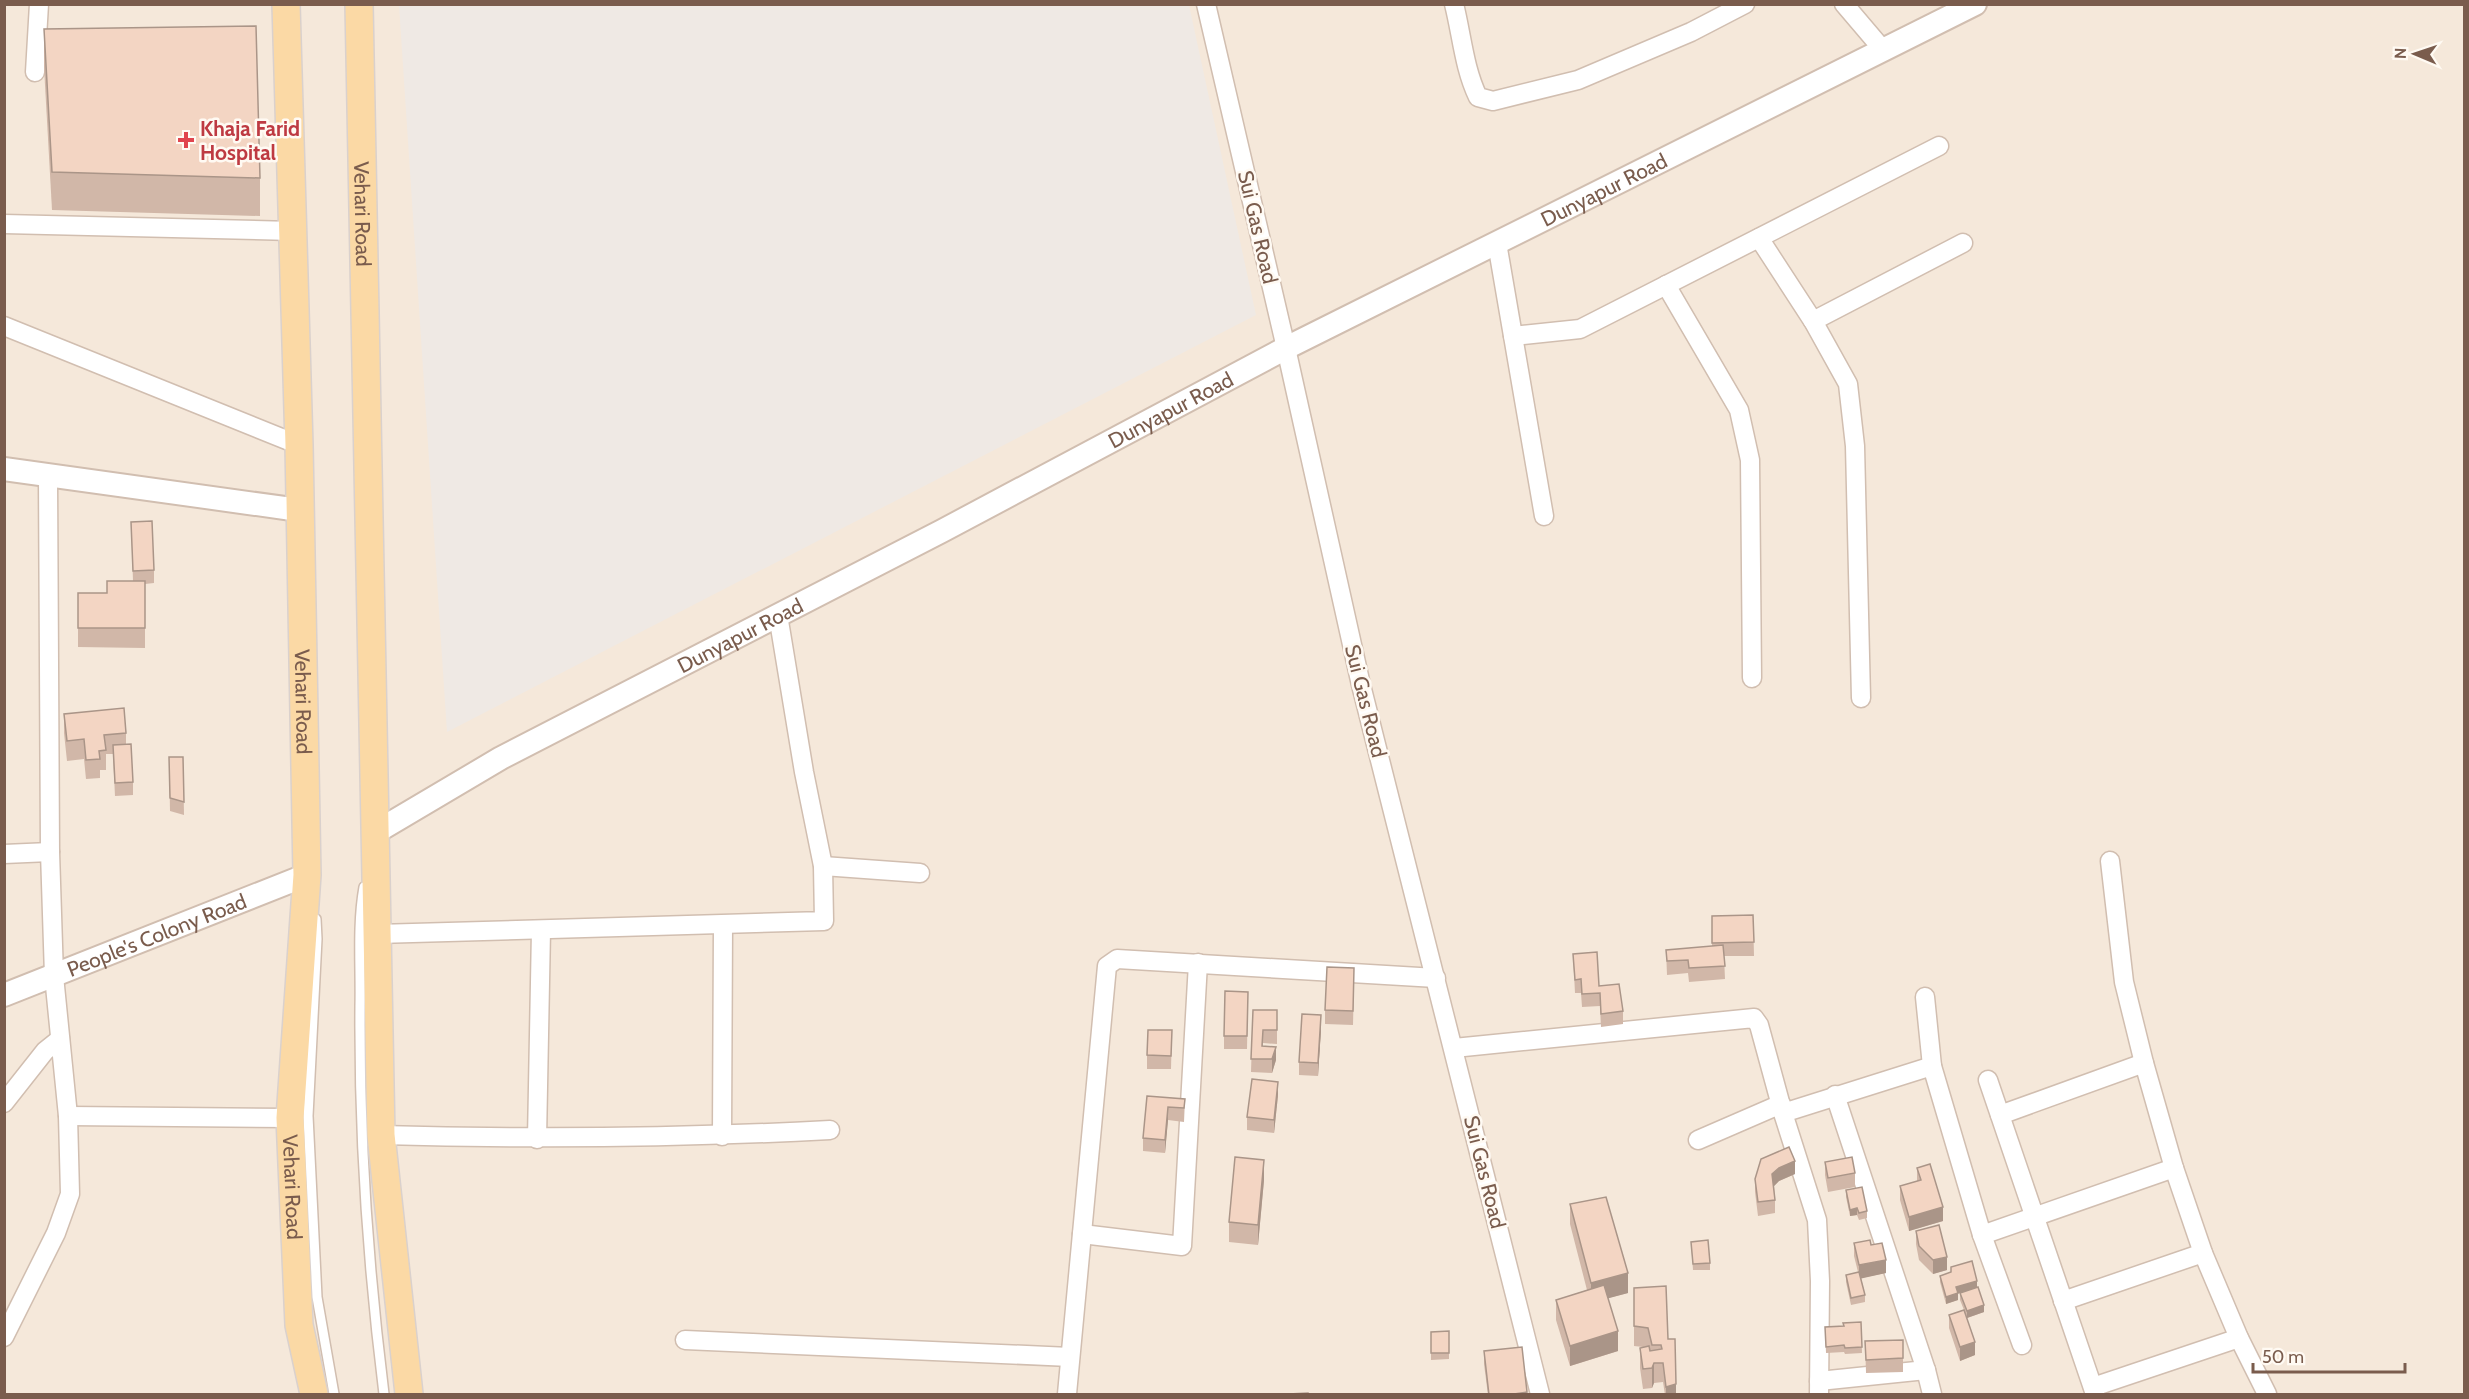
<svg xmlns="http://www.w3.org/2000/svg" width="2469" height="1399" font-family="Cabin,sans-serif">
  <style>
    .residential { fill: #f5e8da }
    .industrial { fill: #efe9e4 }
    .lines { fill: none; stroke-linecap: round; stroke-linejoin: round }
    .service-casing { stroke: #d1beb0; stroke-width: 12 }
    .minor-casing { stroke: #d1beb0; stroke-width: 21 }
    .tertiary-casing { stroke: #d1beb0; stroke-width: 26 }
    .primary-casing { stroke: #dad1cd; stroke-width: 30 }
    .service { stroke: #fff; stroke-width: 9 }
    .minor { stroke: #fff; stroke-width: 18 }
    .tertiary { stroke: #fff; stroke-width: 22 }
    .primary { stroke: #fbd9a5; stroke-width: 27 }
    .wall { fill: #d1b7a8 }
    .shaded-wall { fill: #aa9588 }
    .building { fill: #f3d5c3; stroke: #aa9588; stroke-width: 1.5 }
    .health-dot { fill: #e0444e; stroke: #fffaf3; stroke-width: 2 }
    .labels { text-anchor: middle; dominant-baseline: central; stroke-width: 5; stroke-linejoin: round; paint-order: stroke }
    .health-label { font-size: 21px; font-weight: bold; fill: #be3a42; stroke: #fffaf3; text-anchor: start }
    .street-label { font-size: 21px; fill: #7a5c4d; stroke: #fffaf3 }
  </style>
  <rect width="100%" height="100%" fill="#fdf6ec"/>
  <rect class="residential" x="5" y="5" width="2459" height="1389"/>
  <polygon class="industrial" points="399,5 1189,5 1256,315 447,732"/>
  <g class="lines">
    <g class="service-casing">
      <g id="service">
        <path d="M364,887c-7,39 -3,81 -4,119 -1,130 8,260 24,388"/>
        <polyline points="316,919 317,939 308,1116 317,1297 334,1394"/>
      </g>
    </g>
    <g class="minor-casing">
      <g id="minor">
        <polyline points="1206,4 1286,348 1361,685 1540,1394"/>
        <path d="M1454,4c8,32 10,64 24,93l15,4 85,-21 113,-48 54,-28"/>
        <polyline points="1844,4 1884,51"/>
        <polyline points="35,72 39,4"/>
        <polyline points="4,224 293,231"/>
        <polyline points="1759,238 1813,321 1848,384 1855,446 1861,698"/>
        <polyline points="1497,243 1544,516"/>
        <polyline points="1666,285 1739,410 1750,460 1752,678"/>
        <polyline points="1813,321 1963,243"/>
        <polyline points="4,326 299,445"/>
        <polyline points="1513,336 1580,329 1939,146"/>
        <polyline points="4,854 50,852"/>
        <polyline points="2110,861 2124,982 2144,1063 2174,1168 2203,1253 2239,1338 2267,1394"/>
        <polyline points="823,866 920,873"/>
        <polyline points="377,934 824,921 823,866 804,772 778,615"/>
        <polyline points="1925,997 1932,1066 1982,1235 2022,1345"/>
        <polyline points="1454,1048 1754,1018 1759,1025 1783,1113 1817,1220 1820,1281 1819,1394"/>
        <polyline points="1988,1080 2095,1394"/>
        <polyline points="1835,1095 1926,1370 1932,1394"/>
        <polyline points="4,1103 45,1051 60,1039"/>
        <polyline points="1783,1113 1932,1066"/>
        <polyline points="2000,1115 2144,1063"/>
        <polyline points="68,1116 290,1118"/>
        <path d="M381,1135c150,4 299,3 449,-5"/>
        <polyline points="722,1136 723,925"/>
        <polyline points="537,1139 541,930"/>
        <polyline points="1698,1140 1781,1104"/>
        <polyline points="1082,1234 1182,1246 1198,963"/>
        <polyline points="1982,1235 2174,1168"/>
        <polyline points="2063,1301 2203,1253"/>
        <polyline points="4,1337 56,1233 70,1194 68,1116 54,976 50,852 48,476"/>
        <polyline points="685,1340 1070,1357"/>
        <polyline points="1819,1381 1926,1370"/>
        <polyline points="2093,1387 2239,1338"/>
        <polyline points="1067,1394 1107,966 1117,959 1436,978"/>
      </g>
    </g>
    <g class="tertiary-casing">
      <g id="tertiary">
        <polyline points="4,469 299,510"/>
        <path id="s1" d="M376,832l125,-74 441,-227 344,-183 689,-344"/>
        <path id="s2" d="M4,995l303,-120"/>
      </g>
    </g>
    <g class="primary-casing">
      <g id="primary">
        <path id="s3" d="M286,4l13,441 8,430 -17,243 9,207 15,69"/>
        <path id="s4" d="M359,4l22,1131 28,259"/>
      </g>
    </g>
    <use href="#service" class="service"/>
    <use href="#minor" class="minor"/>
    <use href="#tertiary" class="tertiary"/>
    <use href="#primary" class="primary"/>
  </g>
  <g class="wall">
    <polygon points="44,29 260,178 260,216 52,210 44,67"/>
    <polygon points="131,522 154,570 154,583 145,584 145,648 78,647 78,593 107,593 133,581"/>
    <polygon points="64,714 126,733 126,744 133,782 133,795 115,796 113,754 106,754 106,770 100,770 100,778 86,779 84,759 67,761 64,733"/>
    <polygon points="169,757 183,757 184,815 170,811"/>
    <polygon points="1753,915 1754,956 1724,956 1725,979 1689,982 1688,973 1667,975 1666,950 1712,946 1712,916"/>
    <polygon points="1573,954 1599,986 1623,1011 1623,1024 1601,1027 1600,1006 1582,1007 1581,993 1575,993"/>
    <polygon points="1354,981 1353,1025 1325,1024 1325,1010"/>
    <polygon points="1248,992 1247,1049 1224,1049 1224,1036"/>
    <polygon points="1253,1010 1277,1010 1277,1044 1263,1043 1263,1046 1276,1060 1272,1073 1251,1072"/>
    <polygon points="1321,1029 1318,1076 1299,1075 1299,1062"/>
    <polygon points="1172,1030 1171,1069 1147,1069 1147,1055"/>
    <polygon points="1278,1095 1274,1133 1247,1130 1247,1117"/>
    <polygon points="1147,1096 1185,1099 1184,1122 1168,1120 1165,1153 1143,1151 1143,1138"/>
    <polygon points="1825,1162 1855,1173 1855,1187 1828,1192 1825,1175"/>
    <polygon points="1917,1168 1943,1221 1909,1231 1900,1200 1900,1186 1917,1181"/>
    <polygon points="1795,1174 1779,1181 1774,1186 1775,1200 1775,1213 1758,1216 1755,1192 1755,1179"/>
    <polygon points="1264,1180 1258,1245 1229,1242 1229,1222"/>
    <polygon points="1846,1190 1867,1211 1867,1218 1859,1220 1857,1215 1850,1216 1846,1197"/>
    <polygon points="1570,1204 1628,1293 1608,1298 1618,1351 1570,1366 1556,1320 1556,1300 1587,1290 1570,1224"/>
    <polygon points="1916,1231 1947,1270 1933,1274 1919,1260 1916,1244"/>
    <polygon points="1691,1242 1710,1263 1710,1270 1693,1270"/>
    <polygon points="1854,1243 1871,1245 1886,1273 1861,1278 1865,1295 1865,1302 1851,1305 1846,1282 1846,1275 1858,1272 1854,1256"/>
    <polygon points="1940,1276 1977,1287 1984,1312 1967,1318 1975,1355 1960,1361 1949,1328 1949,1315 1964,1310 1960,1300 1960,1293 1969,1290 1958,1293 1958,1300 1946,1304 1940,1282"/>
    <polygon points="1634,1288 1668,1339 1676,1395 1665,1395 1663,1382 1654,1383 1652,1388 1643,1389 1640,1368 1640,1348 1643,1347 1634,1346"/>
    <polygon points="1861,1322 1862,1353 1845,1354 1844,1352 1826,1353 1825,1327 1844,1326"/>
    <polygon points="1449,1331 1449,1359 1431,1360 1431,1332"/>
    <polygon points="1865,1341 1903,1358 1903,1372 1866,1373"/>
    <polygon points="1522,1347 1527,1395 1488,1395 1484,1364 1484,1351"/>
  </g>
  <g class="shaded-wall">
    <polygon points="1321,1015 1321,1029 1318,1076 1318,1063"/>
    <polygon points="1276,1047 1276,1060 1272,1073 1272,1059"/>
    <polygon points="1278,1082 1278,1095 1274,1133 1274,1120"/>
    <polygon points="1168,1107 1168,1120 1165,1153 1165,1140"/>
    <polygon points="1264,1160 1264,1180 1258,1245 1258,1225"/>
    <polygon points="1795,1161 1795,1174 1779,1181 1772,1188 1772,1174 1779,1168"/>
    <polygon points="1943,1207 1943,1221 1909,1231 1909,1217"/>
    <polygon points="1857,1208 1857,1215 1850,1216 1850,1210"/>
    <polygon points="1947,1257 1947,1270 1933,1274 1933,1260"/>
    <polygon points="1886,1260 1886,1273 1859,1279 1859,1265"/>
    <polygon points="1628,1273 1628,1293 1591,1303 1591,1283"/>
    <polygon points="1977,1281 1977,1288 1956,1294 1956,1287"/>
    <polygon points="1958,1293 1958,1300 1946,1304 1946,1297"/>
    <polygon points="1984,1305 1984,1312 1967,1318 1967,1311"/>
    <polygon points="1618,1331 1618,1351 1570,1366 1570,1346"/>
    <polygon points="1975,1342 1975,1355 1960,1361 1960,1347"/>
    <polygon points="1654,1363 1654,1383 1652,1388 1652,1368"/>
    <polygon points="1676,1384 1676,1395 1666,1395 1666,1387"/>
  </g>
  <g class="building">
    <polygon points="256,26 260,178 52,172 44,29"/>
    <polygon points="152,521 154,570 133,571 131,522"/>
    <polygon points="107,581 145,581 145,628 78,628 78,593 107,593"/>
    <polygon points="124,708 126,733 104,735 106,750 99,751 100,759 86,760 84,739 67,741 64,714"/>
    <polygon points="131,744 133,782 115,783 113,745"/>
    <polygon points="169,757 183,757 184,802 170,798"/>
    <polygon points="1753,915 1754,942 1712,943 1712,916"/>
    <polygon points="1723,945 1725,966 1689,968 1688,960 1667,961 1666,950"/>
    <polygon points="1597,952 1599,986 1619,984 1623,1011 1601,1014 1600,993 1582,994 1581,979 1575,980 1573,954"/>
    <polygon points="1327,967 1354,968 1353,1011 1325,1010"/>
    <polygon points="1225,991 1248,992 1247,1036 1224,1036"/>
    <polygon points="1253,1010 1277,1010 1277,1030 1263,1030 1262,1046 1276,1047 1272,1059 1251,1059"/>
    <polygon points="1302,1014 1321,1015 1318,1063 1299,1062"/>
    <polygon points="1148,1030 1172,1030 1171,1056 1147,1055"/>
    <polygon points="1252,1079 1278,1082 1274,1120 1247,1117"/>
    <polygon points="1147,1096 1185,1099 1184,1108 1168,1107 1165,1140 1143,1138"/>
    <polygon points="1789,1147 1795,1161 1779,1168 1772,1174 1775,1200 1758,1202 1755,1179 1761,1159"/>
    <polygon points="1235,1157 1264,1160 1258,1225 1229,1222"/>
    <polygon points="1852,1157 1855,1173 1828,1178 1825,1162"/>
    <polygon points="1930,1164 1943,1207 1909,1217 1900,1186 1921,1180 1917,1168"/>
    <polygon points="1862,1187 1867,1211 1859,1213 1857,1208 1850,1210 1846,1190"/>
    <polygon points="1606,1197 1628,1273 1591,1283 1570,1204"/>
    <polygon points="1939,1225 1947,1257 1933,1260 1919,1246 1916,1231"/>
    <polygon points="1708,1240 1710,1263 1693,1264 1691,1242"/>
    <polygon points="1870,1240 1871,1245 1882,1243 1886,1260 1859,1265 1854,1243"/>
    <polygon points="1972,1261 1977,1281 1956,1287 1958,1293 1946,1297 1940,1276 1951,1272 1951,1267"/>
    <polygon points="1859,1272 1865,1295 1851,1298 1846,1275"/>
    <polygon points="1604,1285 1618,1331 1570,1346 1556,1300"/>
    <polygon points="1666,1286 1668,1339 1675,1339 1676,1384 1666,1387 1663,1363 1654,1363 1652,1368 1643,1369 1640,1348 1649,1346 1650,1351 1662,1349 1661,1345 1652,1345 1648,1328 1634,1326 1634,1288"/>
    <polygon points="1978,1287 1984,1305 1967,1311 1960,1293"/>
    <polygon points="1964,1310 1975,1342 1960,1347 1949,1315"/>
    <polygon points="1861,1322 1862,1347 1845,1348 1844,1345 1826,1347 1825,1327 1844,1326 1843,1323"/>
    <polygon points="1449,1331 1449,1353 1431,1353 1431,1332"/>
    <polygon points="1903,1340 1903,1358 1866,1360 1865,1341"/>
    <polygon points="1522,1347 1527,1392 1507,1395 1489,1395 1484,1351"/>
    <polygon points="1308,1393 1308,1395 1289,1395 1289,1394"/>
  </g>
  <path class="health-dot" d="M183 131h6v6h6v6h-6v6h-6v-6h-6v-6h6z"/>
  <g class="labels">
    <g class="health-label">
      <text x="200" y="128">Khaja Farid<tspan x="200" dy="24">Hospital</tspan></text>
    </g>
    <g class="street-label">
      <text stroke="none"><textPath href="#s1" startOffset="1386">Dunyapur Road</textPath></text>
      <text stroke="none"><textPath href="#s4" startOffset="210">Vehari Road</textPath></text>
      <text transform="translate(1258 227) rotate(77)">Sui Gas Road</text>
      <text stroke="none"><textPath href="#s1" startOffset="900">Dunyapur Road</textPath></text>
      <text stroke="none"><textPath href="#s1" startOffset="414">Dunyapur Road</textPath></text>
      <text stroke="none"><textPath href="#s3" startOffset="698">Vehari Road</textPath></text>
      <text transform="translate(1366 701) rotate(76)">Sui Gas Road</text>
      <text stroke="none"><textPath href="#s2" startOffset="164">People's Colony Road</textPath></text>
      <text transform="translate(1485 1172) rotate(76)">Sui Gas Road</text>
      <text stroke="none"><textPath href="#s3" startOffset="1184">Vehari Road</textPath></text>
    </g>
  </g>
  <rect width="2469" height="1399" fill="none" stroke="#7a5c4d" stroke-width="12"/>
  <g transform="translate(2415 54) rotate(272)" stroke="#fffaf3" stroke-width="4.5" paint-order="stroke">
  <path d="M0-4.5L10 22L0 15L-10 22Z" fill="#7a5c4d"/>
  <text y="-9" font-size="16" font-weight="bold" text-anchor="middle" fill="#7a5c4d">N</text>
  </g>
  <path d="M2253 1363v9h152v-9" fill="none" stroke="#7a5c4d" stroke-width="3"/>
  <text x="2262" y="1363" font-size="18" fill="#7a5c4d" stroke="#fffaf3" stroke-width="4.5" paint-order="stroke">50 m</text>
</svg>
